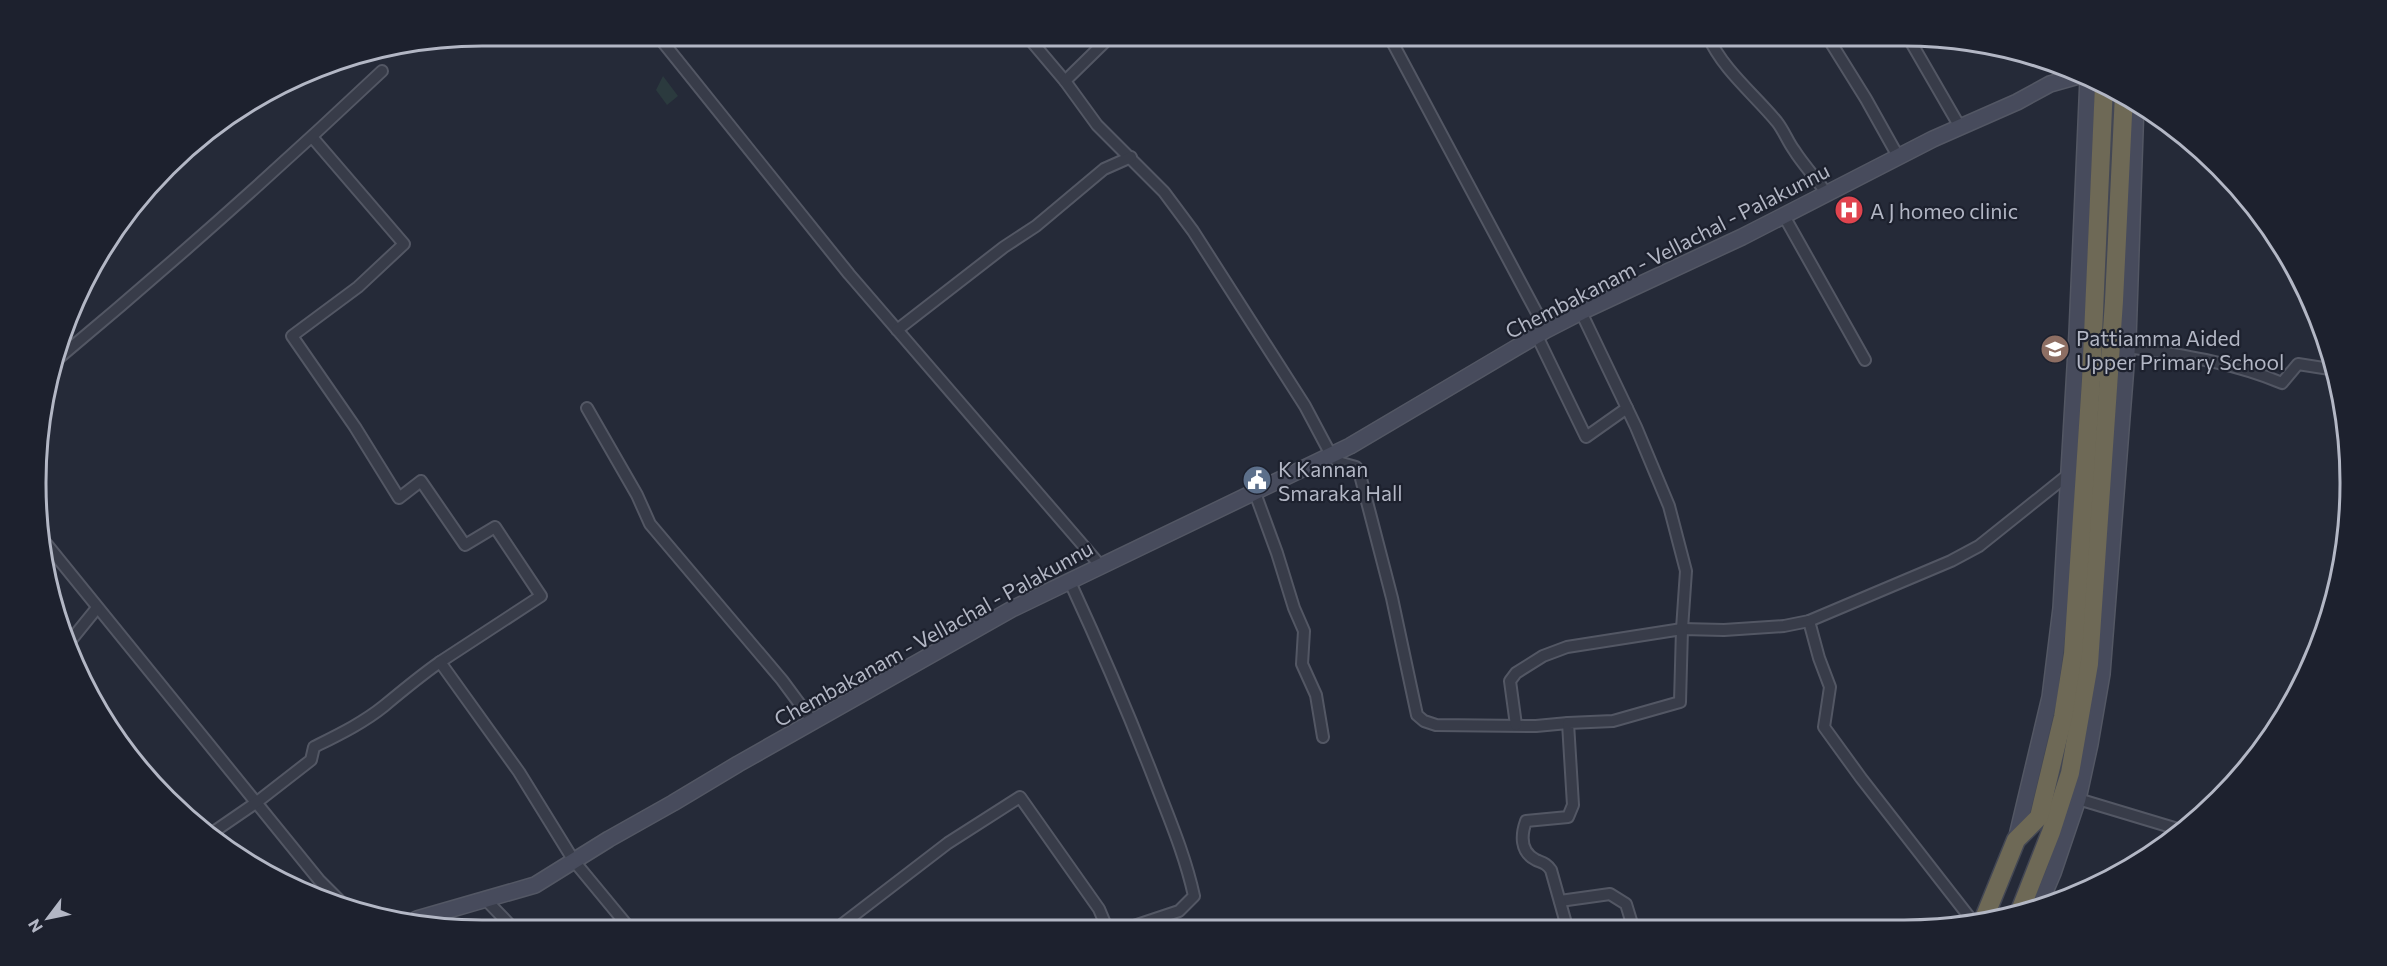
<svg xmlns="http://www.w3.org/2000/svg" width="2387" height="966" font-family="Commissioner,sans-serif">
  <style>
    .green { fill: #2b3a3e }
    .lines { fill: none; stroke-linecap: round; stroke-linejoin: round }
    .street-casing { stroke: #535764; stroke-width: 14 }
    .secondary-casing { stroke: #535764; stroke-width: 18 }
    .highway-casing { stroke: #434754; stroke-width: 21 }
    .street { stroke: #383c49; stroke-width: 10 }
    .secondary { stroke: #474b5c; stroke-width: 15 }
    .highway { stroke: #6e6956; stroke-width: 18 }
    .labels { text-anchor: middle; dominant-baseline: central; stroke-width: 4.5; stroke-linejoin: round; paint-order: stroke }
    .poi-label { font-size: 21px; fill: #b3b7c5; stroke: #1d212e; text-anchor: start }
    .street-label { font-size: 21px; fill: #b3b7c5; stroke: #1d212e }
    .rim { fill: none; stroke: #b3b7c5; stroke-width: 3 }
  </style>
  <rect width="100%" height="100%" fill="#252a38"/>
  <polygon class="green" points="663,76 678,96 667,105 656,90"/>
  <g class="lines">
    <g class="street-casing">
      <g id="street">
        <polyline points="658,36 849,274 1100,565"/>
        <polyline points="1027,36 1065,81"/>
        <polyline points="1111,36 1065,81 1097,125 1164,192 1193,231 1305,406 1331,455 1338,462 1356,467 1359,471 1392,598 1417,715 1424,721 1436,725 1536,726 1568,723"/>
        <polyline points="1389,36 1546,330"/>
        <path d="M1708,36c15,34 46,58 69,86 7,9 11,20 17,28 10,16 23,29 33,44"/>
        <polyline points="1908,37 1960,127"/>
        <polyline points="1828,38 1866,99 1899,158"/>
        <polyline points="312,137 404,244 358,287 292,336 355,427 399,498 421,481 465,545 495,527 541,596 440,662"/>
        <polyline points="1784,216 1865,360"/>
        <polyline points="897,330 1004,247 1036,226 1104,169 1131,157"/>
        <polyline points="1537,336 1586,437 1627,408"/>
        <path d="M2128,347c52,8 105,15 154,36l16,-19 38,6"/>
        <path d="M54,362c113,-94 221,-190 328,-291"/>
        <polyline points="587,408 637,495 650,524 782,680 813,722"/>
        <polyline points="1255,493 1277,553 1294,608 1304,631 1302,664 1316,695 1323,737"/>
        <polyline points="44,541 319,880 347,908"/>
        <path d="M1070,582c30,65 58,130 84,197 15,39 31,76 40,117l-15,15 -51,17"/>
        <polyline points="1809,621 1819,658 1830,687 1824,727 1861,778 1974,923"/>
        <polyline points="67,645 97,608"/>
        <polyline points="1516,725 1510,681 1516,673 1543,656 1567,647 1682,629 1724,630 1784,626 1809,621 1951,561 1979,546 2069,474"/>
        <polyline points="2078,799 2181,830"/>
        <path d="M209,835l48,-33 54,-42 3,-13c24,-12 49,-24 70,-41 18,-15 36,-30 56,-44l79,110 55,89 57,69"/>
        <polyline points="487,901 515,930"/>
        <polyline points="1560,901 1610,894 1626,904 1633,927"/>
        <path d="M1567,927l-16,-57c-5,-7 -8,-7 -15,-10 -16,-8 -15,-25 -10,-39l42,-4 5,-12 -5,-82 45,-2 67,-19 2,-73 4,-58 -17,-65 -33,-79 -55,-115"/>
        <polyline points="836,929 948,843 1020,797 1099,909 1107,928"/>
      </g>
    </g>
    <g class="secondary-casing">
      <g id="secondary">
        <polyline points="2016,840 2050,697 2061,608 2077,333 2088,78"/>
        <polyline points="2039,906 2053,873 2078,799 2090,744 2102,674 2128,340 2136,102"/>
        <polyline points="417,919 535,885 609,839 673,803 738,764 1012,609 1350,446 1546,330 1581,312 1742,237 1933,139 2017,102 2050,84 2082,75"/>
      </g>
    </g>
    <g class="highway-casing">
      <g id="highway">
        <polyline points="2020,911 2051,832 2070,773 2089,664 2114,301 2124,94"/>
        <polyline points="1983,921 2016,840 2039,817 2063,717 2073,654 2091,380 2104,85"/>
      </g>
    </g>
    <use href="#street" class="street"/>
    <use href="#secondary" class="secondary"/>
    <use href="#highway" class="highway"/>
  </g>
  <defs>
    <g id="hospital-disc" transform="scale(1.5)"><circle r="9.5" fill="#e0444e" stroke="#1d212e"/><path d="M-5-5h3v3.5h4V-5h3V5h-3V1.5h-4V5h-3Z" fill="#fff"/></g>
    <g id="school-disc" transform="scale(1.5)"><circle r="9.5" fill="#8d6e63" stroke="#1d212e"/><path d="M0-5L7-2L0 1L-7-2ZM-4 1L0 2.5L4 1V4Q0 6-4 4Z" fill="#fff"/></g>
    <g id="civic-disc" transform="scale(1.5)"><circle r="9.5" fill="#5c6f8a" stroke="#1d212e"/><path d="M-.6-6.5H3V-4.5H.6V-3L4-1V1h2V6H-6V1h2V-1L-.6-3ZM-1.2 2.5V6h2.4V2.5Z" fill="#fff"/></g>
  </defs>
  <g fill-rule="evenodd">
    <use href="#hospital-disc" x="1849" y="210"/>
    <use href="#school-disc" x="2055" y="349"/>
    <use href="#civic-disc" x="1257" y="480"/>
  </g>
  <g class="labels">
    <g class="poi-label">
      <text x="1870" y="210">A J homeo clinic</text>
      <text x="2076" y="337">Pattiamma Aided<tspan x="2076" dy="24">Upper Primary School</tspan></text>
      <text x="1278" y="468">K Kannan<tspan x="1278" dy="24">Smaraka Hall</tspan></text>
    </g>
    <g class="street-label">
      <text transform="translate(1667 250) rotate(-27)">Chembakanam - Vellachal - Palakunnu</text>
      <text transform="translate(933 633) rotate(-29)">Chembakanam - Vellachal - Palakunnu</text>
    </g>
  </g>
  <path d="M0 0H2387V966H0ZM482 46H1904A436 436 0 0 1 2340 482V484A436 436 0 0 1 1904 920H482A436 436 0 0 1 46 484V482A436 436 0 0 1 482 46Z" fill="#1d212e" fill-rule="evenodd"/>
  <path class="rim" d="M482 46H1904A436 436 0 0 1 2340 482V484A436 436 0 0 1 1904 920H482A436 436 0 0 1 46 484V482A436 436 0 0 1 482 46Z"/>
  <g transform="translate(48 918) rotate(238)" stroke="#1d212e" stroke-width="4.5" paint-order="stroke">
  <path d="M0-4.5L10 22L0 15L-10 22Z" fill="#b3b7c5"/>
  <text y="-9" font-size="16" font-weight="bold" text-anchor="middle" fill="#b3b7c5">N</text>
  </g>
</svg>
